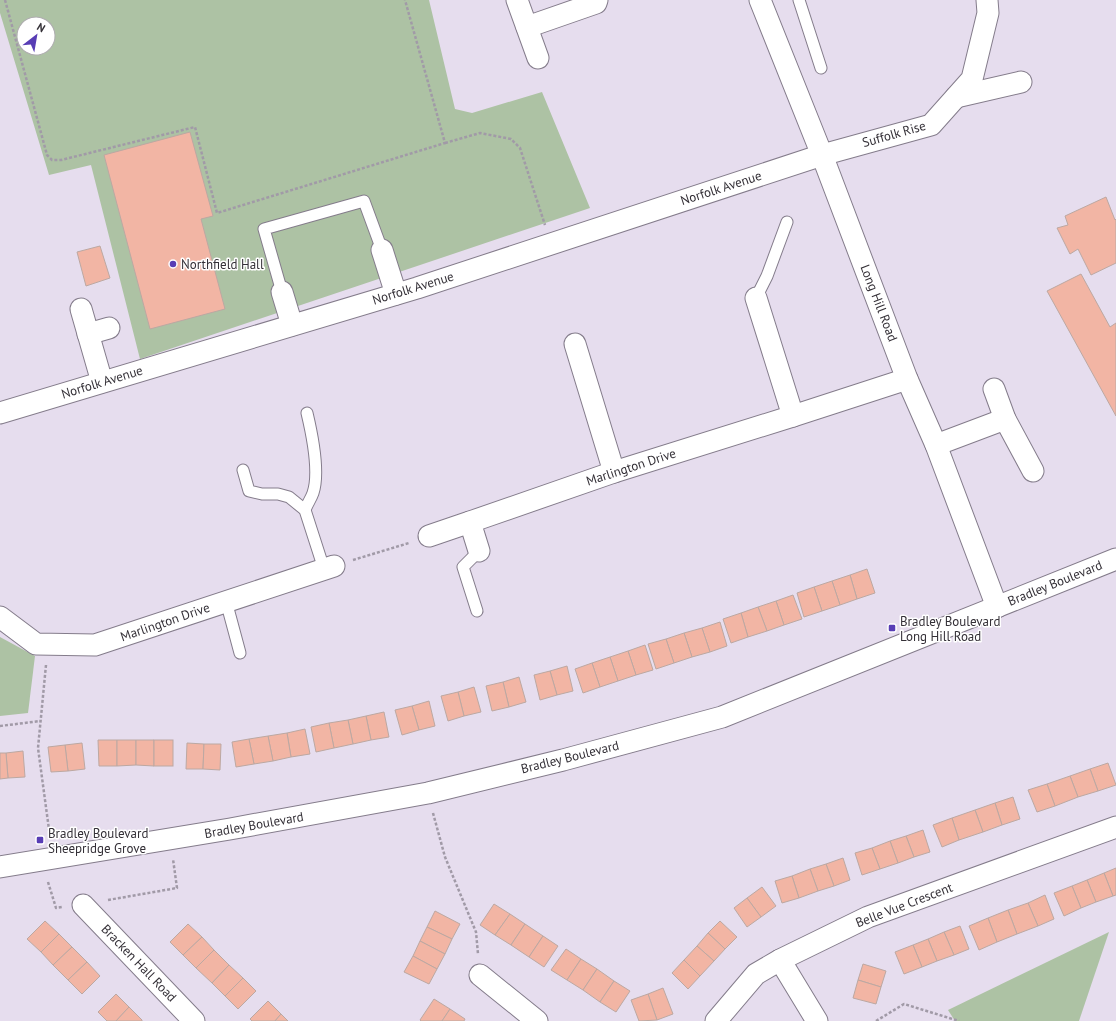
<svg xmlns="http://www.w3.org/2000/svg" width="1116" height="1021" font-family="'PT Sans',sans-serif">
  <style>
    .green { fill: #adc2a4; fill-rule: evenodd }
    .building { fill: #f2b5a4; stroke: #bca8a2 }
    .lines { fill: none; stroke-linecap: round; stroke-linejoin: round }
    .service-casing { stroke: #847c8b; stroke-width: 13 }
    .minor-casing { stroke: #847c8b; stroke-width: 23 }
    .path { stroke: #a19aa7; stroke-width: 2.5; stroke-dasharray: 3 2; stroke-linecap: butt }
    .service { stroke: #fff; stroke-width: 11 }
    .minor { stroke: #fff; stroke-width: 21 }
    .poi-dot { fill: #583db5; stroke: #fff; stroke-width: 1.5 }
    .labels { text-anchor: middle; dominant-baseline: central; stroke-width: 3; stroke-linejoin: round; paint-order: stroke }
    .street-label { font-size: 13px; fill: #343037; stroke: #fff }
    .poi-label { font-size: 13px; fill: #343037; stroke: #fff; text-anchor: start }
  </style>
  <rect width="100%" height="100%" fill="#e6ddee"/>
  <g class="green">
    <path d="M0,0h429l26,109 17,4 70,-21 48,116 -450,151 -49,-194 -42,10 -49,-162zM24,24h24v24h-24z"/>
    <polygon points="0,637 35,656 28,713 0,716"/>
    <polygon points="1109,932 1079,1021 955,1021 948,1010"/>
  </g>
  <g class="building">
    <polygon points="190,132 213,216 201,219 225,309 150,329 104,155"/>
    <polygon points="1106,197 1115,220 1116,219 1116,263 1091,275 1078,249 1070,254 1057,228 1068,225 1065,216"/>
    <polygon points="100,246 110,278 86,286 77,252"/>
    <polygon points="1081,274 1110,327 1116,323 1116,416 1047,291"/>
    <polygon points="867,569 875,593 857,599 850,575"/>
    <polygon points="850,575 857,599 840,605 832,581"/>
    <polygon points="832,581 840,605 822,611 814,587"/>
    <polygon points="814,587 822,611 804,617 797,593"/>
    <polygon points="793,595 802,619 784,625 776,601"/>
    <polygon points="776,601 784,625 767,631 758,607"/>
    <polygon points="758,607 767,631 748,637 741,613"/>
    <polygon points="741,613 748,637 731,643 723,619"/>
    <polygon points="720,622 727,646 710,652 702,628"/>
    <polygon points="702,628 710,652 692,657 684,633"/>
    <polygon points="684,633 692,657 674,663 666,639"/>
    <polygon points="666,639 674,663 656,669 648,644"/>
    <polygon points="645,645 653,670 636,675 628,651"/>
    <polygon points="628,651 636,675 618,681 610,657"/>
    <polygon points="610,657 618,681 600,687 592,663"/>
    <polygon points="592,663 600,687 583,693 575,669"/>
    <polygon points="567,666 573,691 557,695 550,671"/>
    <polygon points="550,671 557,695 540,700 534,675"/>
    <polygon points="519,677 526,702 509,707 503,682"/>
    <polygon points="503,682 509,707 492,711 486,686"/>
    <polygon points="474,687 481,712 464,716 458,692"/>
    <polygon points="458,692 464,716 448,721 441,696"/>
    <polygon points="429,701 435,726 419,730 412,706"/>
    <polygon points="412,706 419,730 402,735 395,710"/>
    <polygon points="384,712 389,737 371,740 366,716"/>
    <polygon points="366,716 371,740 353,744 348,720"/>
    <polygon points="348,720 353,744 334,748 329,723"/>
    <polygon points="329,723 334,748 316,752 311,727"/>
    <polygon points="305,729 310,754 291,757 287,733"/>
    <polygon points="287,733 291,757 273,761 268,736"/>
    <polygon points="268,736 273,761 254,764 249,739"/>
    <polygon points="249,739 254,764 236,767 232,742"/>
    <polygon points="98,740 117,740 117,766 99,766"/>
    <polygon points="117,740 136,740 136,765 117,766"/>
    <polygon points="136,740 154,740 154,766 136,765"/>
    <rect x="154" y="740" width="19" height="26"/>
    <polygon points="82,743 85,769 68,771 65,745"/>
    <polygon points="187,743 204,744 203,769 186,769"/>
    <polygon points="204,744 221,744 220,770 203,769"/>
    <polygon points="65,745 68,771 51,772 48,747"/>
    <polygon points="23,751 25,777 8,778 6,753"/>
    <polygon points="0,753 6,753 8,778 0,779"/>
    <polygon points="1108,763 1116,785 1098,791 1090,769"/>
    <polygon points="1090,769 1098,791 1078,797 1070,776"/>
    <polygon points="1070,776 1078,797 1055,806 1047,784"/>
    <polygon points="1047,784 1055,806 1037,812 1028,790"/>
    <polygon points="1013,797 1020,819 1002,825 995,803"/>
    <polygon points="995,803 1002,825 983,832 975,810"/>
    <polygon points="975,810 983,832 959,840 952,818"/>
    <polygon points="952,818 959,840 942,847 933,825"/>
    <polygon points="923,830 930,852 914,857 906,836"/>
    <polygon points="906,836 914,857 898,863 890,841"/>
    <polygon points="890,841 898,863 880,869 872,848"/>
    <polygon points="872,848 880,869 862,875 855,853"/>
    <polygon points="843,858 850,880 834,886 826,864"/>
    <polygon points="826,864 834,886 818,891 810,869"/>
    <polygon points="1116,868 1116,895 1113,896 1104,873"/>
    <polygon points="810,869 818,891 799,898 792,876"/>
    <polygon points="1104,873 1113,896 1096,902 1087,880"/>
    <polygon points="792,876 799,898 782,903 775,881"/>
    <polygon points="1087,880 1096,902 1081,908 1072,886"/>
    <polygon points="1072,886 1081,908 1064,916 1054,893"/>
    <polygon points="762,887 776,906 761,917 747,898"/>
    <polygon points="1045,895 1054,919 1038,926 1028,903"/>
    <polygon points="747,898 761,917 747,927 734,908"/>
    <polygon points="1028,903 1038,926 1017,934 1008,910"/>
    <polygon points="494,904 510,914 495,935 480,925"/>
    <polygon points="1008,910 1017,934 997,942 988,918"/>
    <polygon points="435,911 460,924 452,939 427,927"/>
    <polygon points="510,914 525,924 511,945 495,935"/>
    <polygon points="988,918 997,942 979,950 969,926"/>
    <polygon points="45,921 59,934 41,952 27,939"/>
    <polygon points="720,921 737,937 725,949 708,933"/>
    <polygon points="188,924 202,937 183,955 170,942"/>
    <polygon points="525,924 543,936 529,957 511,945"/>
    <polygon points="960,926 969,949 954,955 944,932"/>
    <polygon points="427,927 452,939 445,954 420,941"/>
    <polygon points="944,932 954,955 937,961 928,939"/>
    <polygon points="708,933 725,949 714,961 697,946"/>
    <polygon points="59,934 72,947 53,965 41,952"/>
    <polygon points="543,936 558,946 544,967 529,957"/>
    <polygon points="202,937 214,950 196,968 183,955"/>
    <polygon points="928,939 937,961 922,967 913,945"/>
    <polygon points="420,941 445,954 437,969 413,956"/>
    <polygon points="913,945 922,967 904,974 895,952"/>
    <polygon points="697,946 714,961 700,976 684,960"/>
    <polygon points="72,947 87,962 68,980 53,965"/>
    <polygon points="566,949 581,959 567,980 551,970"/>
    <polygon points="214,950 229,965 212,983 196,968"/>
    <polygon points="413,956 437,969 429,984 404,972"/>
    <polygon points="581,959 597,969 583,990 567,980"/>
    <polygon points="684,960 700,976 688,989 672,973"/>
    <polygon points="87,962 100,976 82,994 68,980"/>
    <polygon points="863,964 886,971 881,987 858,980"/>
    <polygon points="229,965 243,978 225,996 212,983"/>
    <polygon points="597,969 614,981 600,1002 583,990"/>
    <polygon points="243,978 256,991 238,1009 225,996"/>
    <polygon points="858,980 881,987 876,1004 853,998"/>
    <polygon points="614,981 630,991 616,1012 600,1002"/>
    <polygon points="663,988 673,1014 657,1020 648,994"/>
    <polygon points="116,994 129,1007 116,1021 107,1021 98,1012"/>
    <polygon points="648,994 657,1020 639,1021 631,1000"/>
    <polygon points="434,999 450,1009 442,1021 421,1021 420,1020"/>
    <polygon points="268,1001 281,1014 275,1021 252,1021 250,1019"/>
    <polygon points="129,1007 142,1020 142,1021 116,1021"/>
    <polygon points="450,1009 465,1019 464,1021 442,1021"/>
    <polygon points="281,1014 288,1021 275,1021"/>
  </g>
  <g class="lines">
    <g class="service-casing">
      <g id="service">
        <polyline points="799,0 821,68"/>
        <polyline points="282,292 264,229 364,201 382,250"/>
        <polyline points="756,298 767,276 787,222"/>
        <polyline points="243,470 249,491 262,494 278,494 289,497 305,510 324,569"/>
        <path d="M305,510c2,-6 6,-11 8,-17 7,-21 -1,-59 -6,-80"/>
        <polyline points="226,601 240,653"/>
        <polyline points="477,611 463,567 479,551"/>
      </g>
    </g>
    <g class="minor-casing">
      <g id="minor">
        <polyline points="517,0 538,58"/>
        <polyline points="760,0 822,155 907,379 936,445 997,607"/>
        <polyline points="527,27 596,3 597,0"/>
        <polyline points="956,97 1021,82"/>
        <polyline points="382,250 396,294"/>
        <polyline points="282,292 292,325"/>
        <polyline points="756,298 793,416"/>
        <polyline points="81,309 102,382"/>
        <polyline points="88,334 109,328"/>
        <polyline points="575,344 614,472"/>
        <polyline points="994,389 1005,419 1033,471"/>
        <polyline points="0,413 417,288 822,155 931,125 972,79 988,13 987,0"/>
        <polyline points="936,445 1005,419"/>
        <polyline points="429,536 470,522"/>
        <polyline points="479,551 470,522 614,472 793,416 907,379"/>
        <polyline points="0,617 36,644 95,645 334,566"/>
        <polyline points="0,867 230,829 428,793 563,760 722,717 1116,559"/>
        <polyline points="83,905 194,1021"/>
        <polyline points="780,960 817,1021"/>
        <polyline points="480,975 537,1021"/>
        <polyline points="716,1021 756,974 780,960 868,917 1116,827"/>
      </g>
    </g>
    <g class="path">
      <polyline points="5,0 47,155 52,160 61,160 195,127 217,213 445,143 405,0"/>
      <polyline points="445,143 480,133 511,139 520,148 545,225"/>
      <polyline points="353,560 409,543"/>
      <polyline points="46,665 38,748 50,837"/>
      <polyline points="0,726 40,721"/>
      <polyline points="433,813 445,857 476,932 478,954"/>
      <polyline points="48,882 56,908 62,907"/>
      <polyline points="108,900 177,888 173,859"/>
      <polyline points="876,1021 904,1004 959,1021"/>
    </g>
    <use href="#service" class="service"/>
    <use href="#minor" class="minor"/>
  </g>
  <g class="poi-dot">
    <circle cx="173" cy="264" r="4"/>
    <rect x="888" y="624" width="8" height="8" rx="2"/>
    <rect x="36" y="836" width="8" height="8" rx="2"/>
  </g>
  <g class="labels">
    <g class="street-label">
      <text transform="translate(894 134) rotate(-16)">Suffolk Rise</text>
      <text transform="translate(721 188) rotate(-18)">Norfolk Avenue</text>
      <text transform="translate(413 288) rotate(-17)">Norfolk Avenue</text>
      <text transform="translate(879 303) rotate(69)">Long Hill Road</text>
      <text transform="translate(102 382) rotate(-17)">Norfolk Avenue</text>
      <text transform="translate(631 467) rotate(-18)">Marlington Drive</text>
      <text transform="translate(1055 583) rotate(-22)">Bradley Boulevard</text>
      <text transform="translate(165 622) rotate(-19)">Marlington Drive</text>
      <text transform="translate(570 757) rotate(-14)">Bradley Boulevard</text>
      <text transform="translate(254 825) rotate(-10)">Bradley Boulevard</text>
      <text transform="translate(904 905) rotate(-21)">Belle Vue Crescent</text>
      <text transform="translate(139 963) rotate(46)">Bracken Hall Road</text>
    </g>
    <g class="poi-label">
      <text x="181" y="264">Northfield Hall</text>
      <text x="900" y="621">Bradley Boulevard<tspan x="900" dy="15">Long Hill Road</tspan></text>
      <text x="48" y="833">Bradley Boulevard<tspan x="48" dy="15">Sheepridge Grove</tspan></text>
    </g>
  </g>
  <g transform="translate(36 36) rotate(31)"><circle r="19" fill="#ffffff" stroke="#aeacaf"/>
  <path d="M0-3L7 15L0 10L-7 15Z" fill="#583db5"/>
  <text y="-6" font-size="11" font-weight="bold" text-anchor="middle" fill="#343037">N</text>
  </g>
</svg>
